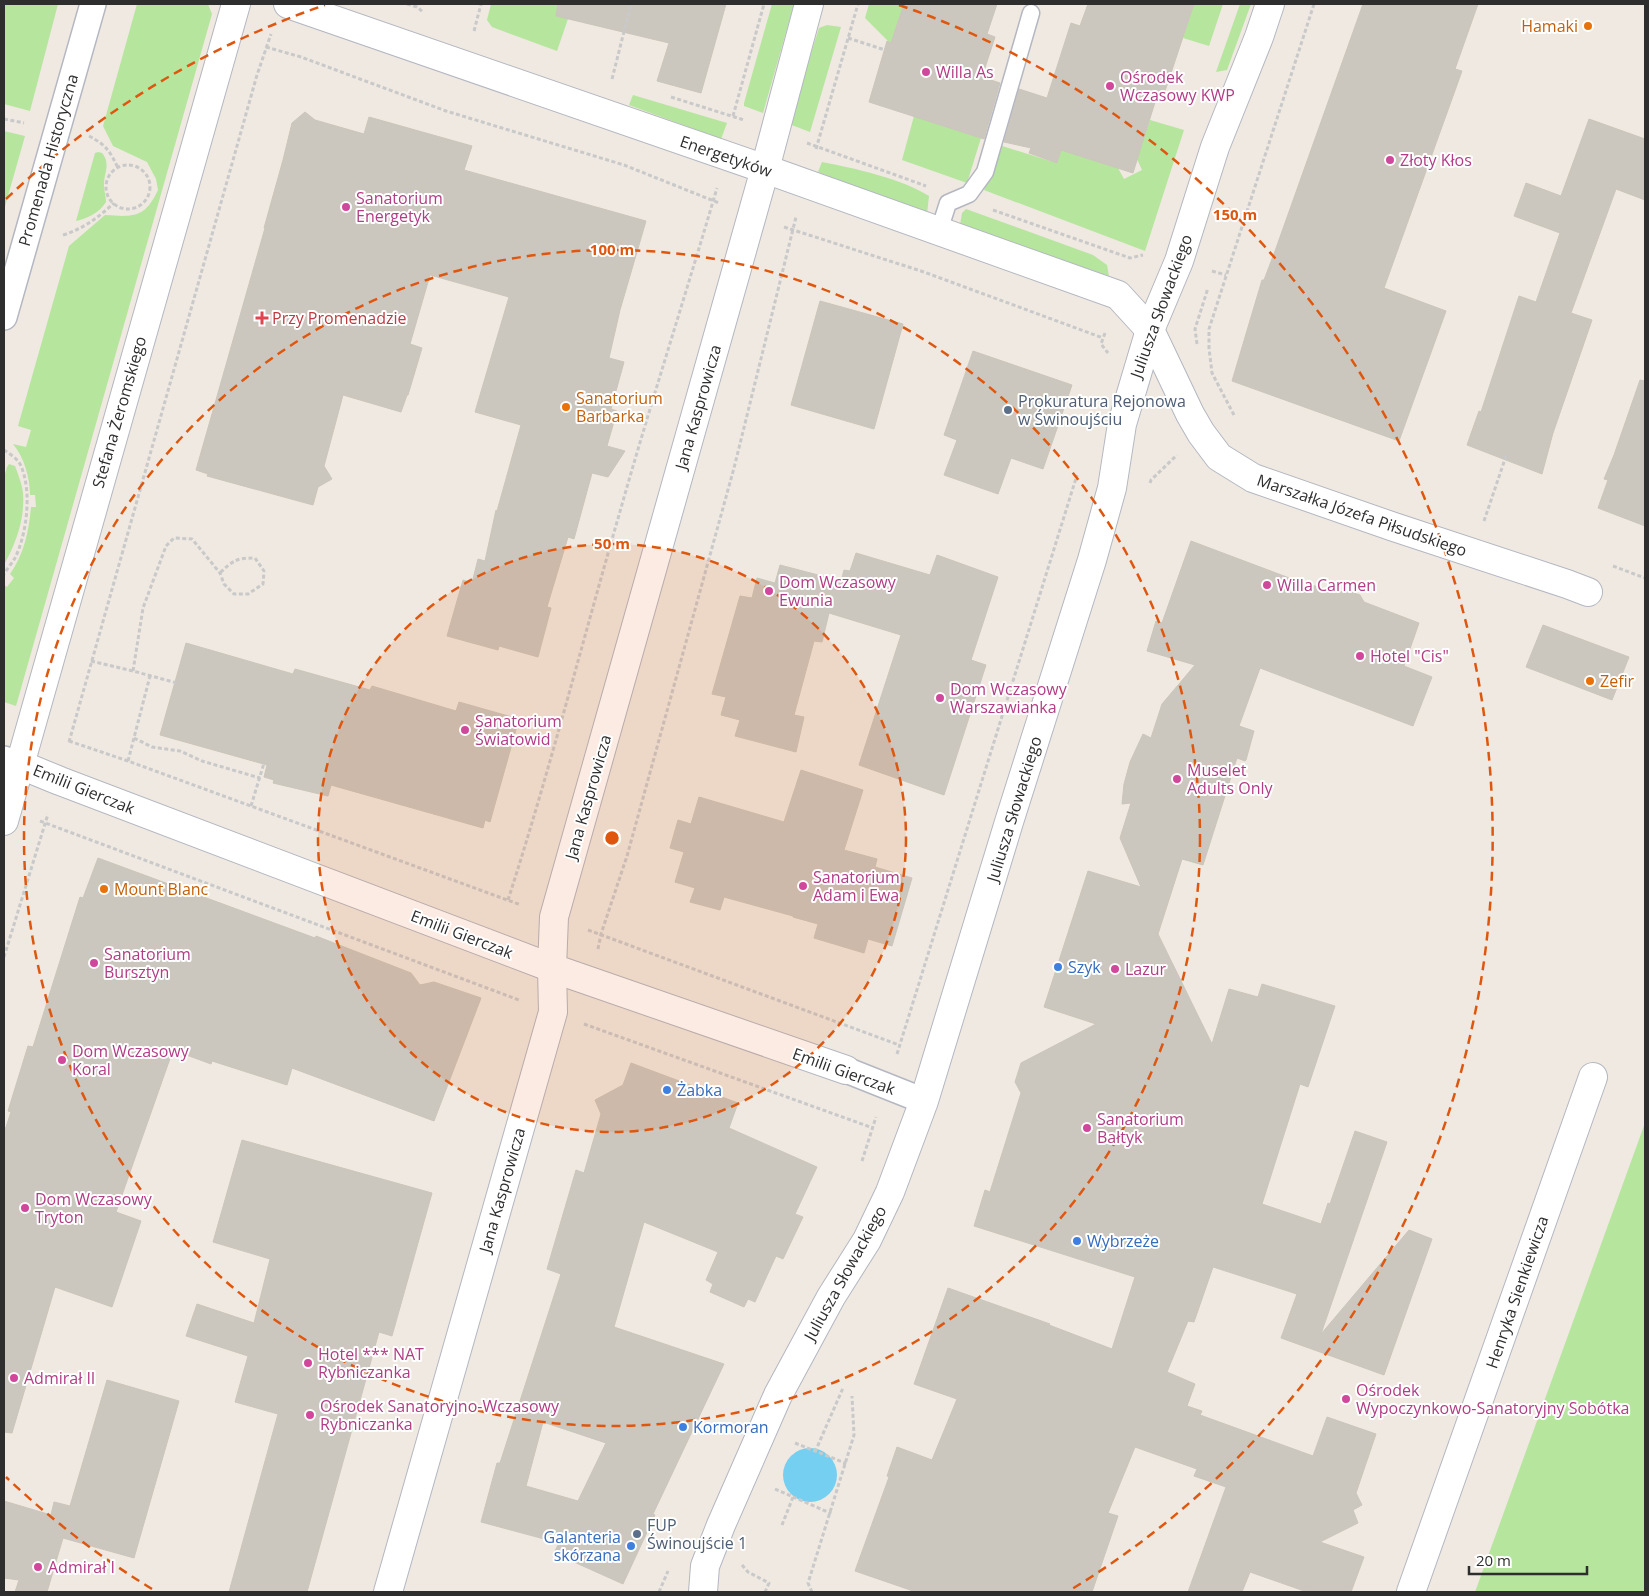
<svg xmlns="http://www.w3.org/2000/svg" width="1649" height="1596" font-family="'Open Sans',sans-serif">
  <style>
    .green { fill: #b6e59e }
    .water { fill: #75cff0 }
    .building { fill: #cbc7bf; stroke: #cbc5ba; fill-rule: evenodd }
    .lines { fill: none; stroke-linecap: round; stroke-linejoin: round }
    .service-casing { stroke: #b4b7c1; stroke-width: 19 }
    .pedestrian-casing { stroke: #b4b7c1; stroke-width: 28 }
    .minor-casing { stroke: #b4b7c1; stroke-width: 30 }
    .tertiary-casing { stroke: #b4b7c1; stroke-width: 30 }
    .path { stroke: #c9c9c9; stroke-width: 3; stroke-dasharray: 4 2.5; stroke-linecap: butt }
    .service { stroke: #fff; stroke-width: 16 }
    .pedestrian { stroke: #fff; stroke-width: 25 }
    .minor { stroke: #fff; stroke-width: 28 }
    .tertiary { stroke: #fff; stroke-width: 28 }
    .ring { fill: none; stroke: #df570e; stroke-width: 2.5; stroke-dasharray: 9 6 }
    .food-dot { fill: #e8710a; stroke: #fff; stroke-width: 2 }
    .hotel-dot { fill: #d1479c; stroke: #fff; stroke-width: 2 }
    .health-dot { fill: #e0444e; stroke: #fff; stroke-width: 2 }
    .service-dot { fill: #5c6f8a; stroke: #fff; stroke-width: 2 }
    .shop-dot { fill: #3f7fe0; stroke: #fff; stroke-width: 2 }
    .labels { text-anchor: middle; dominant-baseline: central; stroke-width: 4; stroke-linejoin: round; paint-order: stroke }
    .food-label { font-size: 16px; fill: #c56008; stroke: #fff; text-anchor: start }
    .hotel-label { font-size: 16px; fill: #b23c85; stroke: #fff; text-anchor: start }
    .street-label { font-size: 16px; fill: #2e2e2e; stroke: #fff }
    .health-label { font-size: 16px; fill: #be3a42; stroke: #fff; text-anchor: start }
    .service-label { font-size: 16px; fill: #4e5e75; stroke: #fff; text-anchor: start }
    .shop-label { font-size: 16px; fill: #366cbe; stroke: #fff; text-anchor: start }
    .centre { fill: #df570e; stroke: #fff; stroke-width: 2.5 }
    .ring-label { font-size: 15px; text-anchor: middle; font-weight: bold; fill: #df570e; stroke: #fff; stroke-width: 4; stroke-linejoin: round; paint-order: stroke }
  </style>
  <rect width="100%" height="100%" fill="#efe9e1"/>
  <g class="green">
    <polygon points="4,4 58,4 30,111 4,104"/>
    <path d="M137,4h71l4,10 -196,692 -12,-4v-117l3,2 7,-9 -4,-4c14,-20 19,-43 21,-67h5l-1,-12h-5c0,-17 -6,-38 -17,-51l13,3 5,-17 -13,-4 51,-180 36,-31c29,2 40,3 53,-25l-2,-11 -9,-17 -34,-16 -10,-20z"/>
    <polygon points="491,4 575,4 570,13 557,51 492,27 487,20"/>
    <polygon points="772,4 794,4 763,113 744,106 744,103"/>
    <polygon points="869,4 904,4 891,43 888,41 865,18"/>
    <polygon points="1194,4 1223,4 1209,46 1183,38"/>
    <polygon points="1240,4 1251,4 1227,70 1216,72"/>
    <polygon points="827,25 841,27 810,132 789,124 819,28"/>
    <polygon points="633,95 727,123 721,139 629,105"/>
    <polygon points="914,116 981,138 967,183 902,160"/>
    <polygon points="1150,120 1184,130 1145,251 984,190 999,145 1057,163 1061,150 1118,168 1124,179 1142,170 1137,159"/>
    <polygon points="4,131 25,136 4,210"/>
    <path d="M98,152l4,1c9,11 2,20 2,32 0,6 2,12 2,17 -6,10 -19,17 -30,19l19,-68z"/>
    <path d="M822,162c32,6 80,17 107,34l-2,18 -109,-42z"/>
    <polygon points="966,209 1093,255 1107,265 1109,276 960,225 962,213"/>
    <path d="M9,464l6,2c3,8 7,18 8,27 2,26 -7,50 -19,72v-88l3,-10z"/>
    <polygon points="1645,1123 1645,1592 1475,1592"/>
  </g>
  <circle class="water" cx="810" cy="1475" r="27"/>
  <g class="building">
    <polygon points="558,4 726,4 701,93 657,81 669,43 556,16"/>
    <polygon points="904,4 997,4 987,34 995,37 982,77 1000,83 984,139 869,102 887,41 891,43"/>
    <polygon points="1088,4 1194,4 1162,100 1156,99 1133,173 1061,150 1057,163 1029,153 1031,148 1004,142 1019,89 1047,98 1071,23 1080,26"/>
    <polygon points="1363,4 1478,4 1455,69 1462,71 1384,288 1446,311 1399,441 1232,381 1262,280 1264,280 1275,251"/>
    <polygon points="305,112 315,120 364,134 369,117 472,146 464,170 646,221 620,310 609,358 624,362 611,409 617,411 607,446 625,451 608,477 592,473 574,539 568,537 547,607 551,608 538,657 499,646 498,650 447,636 463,580 472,583 478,559 485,561 496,510 497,511 521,425 475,412 509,297 430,275 410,344 422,348 408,395 407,395 401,412 343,395 324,466 332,479 318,487 313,505 207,476 208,474 196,470 265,228 264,228 283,160 292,123"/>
    <polygon points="1589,119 1645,139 1645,200 1616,189 1571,313 1592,320 1553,433 1542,474 1467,445 1479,411 1481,412 1519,296 1536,302 1560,233 1514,216 1526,183 1561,196"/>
    <polygon points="820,301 903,324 874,429 791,405"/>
    <polygon points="973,351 1072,385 1043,469 1011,458 998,494 944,475 957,440 944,435"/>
    <polygon points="1640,380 1645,381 1645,526 1598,508 1608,480 1604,479 1614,455"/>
    <polygon points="1191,541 1292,579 1338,593 1345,590 1360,595 1364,602 1419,623 1404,666 1432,677 1413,726 1260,668 1239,726 1254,731 1246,760 1245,761 1237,758 1203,865 1182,859 1158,934 1212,1044 1229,989 1258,997 1262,984 1335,1006 1308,1087 1300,1084 1262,1204 1321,1224 1328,1203 1330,1204 1355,1131 1387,1142 1321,1334 1409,1230 1432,1239 1384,1375 1281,1338 1297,1294 1213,1267 1194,1322 1188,1321 1167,1372 1195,1384 1187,1406 1202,1411 1200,1415 1313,1456 1327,1417 1376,1434 1356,1493 1362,1505 1353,1510 1358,1523 1320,1542 1364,1557 1351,1592 1307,1592 1250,1572 1242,1592 1188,1592 1226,1487 1194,1476 1197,1469 1135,1447 1108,1513 1118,1516 1092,1592 916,1592 855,1571 889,1477 887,1476 897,1447 932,1460 957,1399 914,1384 948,1288 1050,1324 1049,1325 1112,1349 1135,1277 974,1226 985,1190 990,1192 1021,1093 1015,1082 1021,1063 1096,1024 1044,1007 1088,871 1141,887 1120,838 1131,803 1122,804 1124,784 1130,762 1143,734 1151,738 1162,704 1195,665 1147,651 1156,621 1162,623"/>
    <polygon points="856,553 930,575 937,555 998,577 971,660 986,665 944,795 859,765 901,635 829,613 822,642 814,641 794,715 804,717 796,752 735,736 740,720 721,715 726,697 712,694 740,596 752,598 757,578 775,583 780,565 841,581 844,570 850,571"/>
    <polygon points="1543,625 1629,657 1612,700 1526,667"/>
    <polygon points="186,643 293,674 295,669 370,690 372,686 456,711 459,702 519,719 490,822 485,820 483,828 331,785 328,796 273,783 274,780 264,777 267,765 160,735"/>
    <polygon points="801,770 863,790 844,850 877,859 875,867 912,878 892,946 868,939 864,953 814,938 818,924 793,917 793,916 724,897 720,910 690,902 695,888 675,882 684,852 670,848 678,820 691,824 699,797 784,822"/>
    <polygon points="98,858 315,938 316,936 411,973 420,985 434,982 481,998 434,1121 292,1068 287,1085 212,1061 211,1064 173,1050 116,1212 141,1221 112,1307 55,1287 12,1433 4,1432 4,1133 11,1112 8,1111 28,1046 33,1047 80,897 83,898"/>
    <path d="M631,1063l107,40 -9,25 88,39 -22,47 8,3 -20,42 -7,-3 -21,46 -7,-3 -4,8 -34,-15 3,-8 -7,-4 12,-28 -74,-30 -30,105 110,37 -71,150 2,1 -32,69 -69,-31 5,-10 -78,-21 16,-59h3l61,-189 -14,-5 29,-99 8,3 17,-59 -6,-14 28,-15zM543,1422l63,21 -28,58 -52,-15z"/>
    <polygon points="242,1140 432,1193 392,1336 379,1332 307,1592 229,1592 278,1414 235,1402 248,1356 186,1336 197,1304 254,1323 270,1259 213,1242"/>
    <polygon points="107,1380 179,1401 134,1558 63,1538 47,1592 15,1592 19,1580 4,1578 4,1501 51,1515 54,1502 70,1506"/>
  </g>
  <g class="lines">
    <g class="service-casing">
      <polyline id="service" points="939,231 948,203 969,194 985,172 1031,13"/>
    </g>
    <g class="pedestrian-casing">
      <g id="pedestrian">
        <polyline points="4,317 93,4"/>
        <polyline points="4,759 21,765"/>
        <polyline points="846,1070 924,1101"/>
      </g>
    </g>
    <g class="minor-casing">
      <g id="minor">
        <polyline points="288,4 765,169 1118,295 1150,330 1190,414 1201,433 1219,457 1253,478 1394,527 1567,584 1588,592"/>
        <polyline points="21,765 60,781 552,968 846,1070"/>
        <polyline points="4,821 236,4"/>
        <polyline points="388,1592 553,1012 552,968 554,917 765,169 809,4"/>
        <polyline points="703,1592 705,1566 721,1525 778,1395 831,1297 867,1240 890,1192 924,1101 1009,822 1092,560 1112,488 1122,424 1150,330"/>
        <polyline points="1411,1592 1593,1077"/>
      </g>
    </g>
    <g class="tertiary-casing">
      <polyline id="tertiary" points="1150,330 1179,261 1215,147 1259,37 1270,4"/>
    </g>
    <g class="path">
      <polyline points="407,4 417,7 423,12"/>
      <polyline points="474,31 481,4"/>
      <polyline points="848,38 885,50"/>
      <polyline points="266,47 301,57 446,111 624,165 719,203"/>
      <polyline points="612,79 631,4"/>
      <polyline points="671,97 744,120"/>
      <polyline points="733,116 764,4"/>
      <polyline points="4,119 24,123"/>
      <path d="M89,136c17,9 21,15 29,32"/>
      <polyline points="807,143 926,186"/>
      <polyline points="816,149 858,4"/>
      <circle cx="128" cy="187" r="22"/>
      <polyline points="993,210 1130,258 1143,255"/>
      <polyline points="784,227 924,272 1103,338"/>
      <path d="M63,235c20,-6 36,-18 51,-32"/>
      <polyline points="1212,271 1226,275"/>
      <polyline points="1105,333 1101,344 1108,353"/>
      <polyline points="1197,344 1195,329 1208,288"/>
      <polyline points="1234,415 1212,373 1209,348 1209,329 1314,4"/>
      <path d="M4,450c6,4 14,9 17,16 11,25 6,68 -6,92 -3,5 -8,11 -11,16"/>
      <polyline points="1150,483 1151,480 1177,455"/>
      <polyline points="1484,521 1507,453"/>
      <polyline points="1613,566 1645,578"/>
      <polyline points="91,661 133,671 177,683"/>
      <path d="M133,671l10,-63 23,-62 8,-8 18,1 28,34 4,11 10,10h14l15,-10 1,-13 -9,-13c-18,0 -22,2 -35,15"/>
      <polyline points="134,738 152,747 180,751 202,761 260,778"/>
      <polyline points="69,741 128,761 521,905"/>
      <polyline points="69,742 257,75 271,34"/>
      <polyline points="128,761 150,676"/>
      <polyline points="251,806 264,763"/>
      <polyline points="40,821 519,1000"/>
      <path d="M508,900c41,-127 74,-257 111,-385 31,-110 66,-218 98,-327"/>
      <polyline points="588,930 899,1045"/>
      <polyline points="598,949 601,934 627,856 734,468 796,217"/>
      <polyline points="4,957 48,814"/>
      <polyline points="584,1024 873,1128"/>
      <polyline points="897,1054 1077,475"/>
      <polyline points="862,1161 876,1117"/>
      <polyline points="795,1443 845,1463 844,1465"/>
      <polyline points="815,1452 843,1388"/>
      <polyline points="775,1489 830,1513 830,1512"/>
      <polyline points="782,1525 793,1497"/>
      <polyline points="742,1565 748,1572 769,1583 765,1592"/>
      <polyline points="659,1592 668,1571"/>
      <polyline points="812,1592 808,1583 854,1435 852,1396"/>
    </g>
    <use href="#service" class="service"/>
    <use href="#pedestrian" class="pedestrian"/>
    <use href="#minor" class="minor"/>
    <use href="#tertiary" class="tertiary"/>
  </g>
  <circle cx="612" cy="838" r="294" fill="#df570e" fill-opacity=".12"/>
  <g class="ring">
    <circle cx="612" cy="838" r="294"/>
    <circle cx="612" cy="838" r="588"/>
    <path d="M152 1589A881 881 0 0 1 6 1477M6 199A881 881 0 0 1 325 5M899 5A881 881 0 0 1 1072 1589"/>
  </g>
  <g class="food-dot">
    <circle cx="1588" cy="26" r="5"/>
    <circle cx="566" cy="407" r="5"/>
    <circle cx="1590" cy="681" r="5"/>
    <circle cx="104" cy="889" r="5"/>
  </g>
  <g class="hotel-dot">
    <circle cx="926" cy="72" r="5"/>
    <circle cx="1110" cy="86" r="5"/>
    <circle cx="1390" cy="160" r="5"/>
    <circle cx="346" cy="207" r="5"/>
    <circle cx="1267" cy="585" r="5"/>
    <circle cx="769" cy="591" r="5"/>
    <circle cx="1360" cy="656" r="5"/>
    <circle cx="940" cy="698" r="5"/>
    <circle cx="465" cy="730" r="5"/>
    <circle cx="1177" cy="779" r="5"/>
    <circle cx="803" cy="886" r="5"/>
    <circle cx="94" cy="963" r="5"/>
    <circle cx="1115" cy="969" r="5"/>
    <circle cx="62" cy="1060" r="5"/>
    <circle cx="1087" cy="1128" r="5"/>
    <circle cx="25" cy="1208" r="5"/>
    <circle cx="308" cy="1363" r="5"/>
    <circle cx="14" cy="1378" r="5"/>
    <circle cx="1346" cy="1399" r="5"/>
    <circle cx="310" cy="1415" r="5"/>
    <circle cx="38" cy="1567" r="5"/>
  </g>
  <path class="health-dot" d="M259.5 310.5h5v5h5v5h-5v5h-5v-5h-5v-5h5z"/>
  <g class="service-dot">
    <circle cx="1008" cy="410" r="5"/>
    <circle cx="637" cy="1534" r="5"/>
  </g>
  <g class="shop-dot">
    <circle cx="1058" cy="967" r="5"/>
    <circle cx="667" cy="1090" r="5"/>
    <circle cx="1077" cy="1241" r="5"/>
    <circle cx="683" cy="1427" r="5"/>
    <circle cx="631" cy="1546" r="5"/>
  </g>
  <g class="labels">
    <g class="food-label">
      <text x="1578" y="26" text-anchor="end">Hamaki</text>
      <text x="576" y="398">Sanatorium<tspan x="576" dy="18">Barbarka</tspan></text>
      <text x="1600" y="681">Zefir</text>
      <text x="114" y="889">Mount Blanc</text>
    </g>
    <g class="hotel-label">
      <text x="936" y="72">Willa As</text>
      <text x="1120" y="77">Ośrodek<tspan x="1120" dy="18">Wczasowy KWP</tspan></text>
      <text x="1400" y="160">Złoty Kłos</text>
      <text x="356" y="198">Sanatorium<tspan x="356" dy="18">Energetyk</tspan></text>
      <text x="779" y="582">Dom Wczasowy<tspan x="779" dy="18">Ewunia</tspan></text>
      <text x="1277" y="585">Willa Carmen</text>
      <text x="1370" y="656">Hotel "Cis"</text>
      <text x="950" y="689">Dom Wczasowy<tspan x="950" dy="18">Warszawianka</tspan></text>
      <text x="475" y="721">Sanatorium<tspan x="475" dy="18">Światowid</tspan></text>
      <text x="1187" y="770">Muselet<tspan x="1187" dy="18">Adults Only</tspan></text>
      <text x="813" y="877">Sanatorium<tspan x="813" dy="18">Adam i Ewa</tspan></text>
      <text x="104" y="954">Sanatorium<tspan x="104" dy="18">Bursztyn</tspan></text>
      <text x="1125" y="969">Lazur</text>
      <text x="72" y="1051">Dom Wczasowy<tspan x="72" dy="18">Koral</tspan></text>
      <text x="1097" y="1119">Sanatorium<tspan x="1097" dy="18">Bałtyk</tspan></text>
      <text x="35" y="1199">Dom Wczasowy<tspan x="35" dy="18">Tryton</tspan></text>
      <text x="318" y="1354">Hotel *** NAT<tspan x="318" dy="18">Rybniczanka</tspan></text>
      <text x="24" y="1378">Admirał II</text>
      <text x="1356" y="1390">Ośrodek<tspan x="1356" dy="18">Wypoczynkowo-Sanatoryjny Sobótka</tspan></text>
      <text x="320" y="1406">Ośrodek Sanatoryjno-Wczasowy<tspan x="320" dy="18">Rybniczanka</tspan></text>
      <text x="48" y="1567">Admirał I</text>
    </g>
    <g class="street-label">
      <text transform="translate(726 156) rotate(19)">Energetyków</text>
      <text transform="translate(48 160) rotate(-74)">Promenada Historyczna</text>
      <text transform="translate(1161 306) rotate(-70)">Juliusza Słowackiego</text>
      <text transform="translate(698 407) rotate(-74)">Jana Kasprowicza</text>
      <text transform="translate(119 412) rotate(-74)">Stefana Żeromskiego</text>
      <text transform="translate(1362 515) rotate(19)">Marszałka Józefa Piłsudskiego</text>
      <text transform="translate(84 789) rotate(22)">Emilii Gierczak</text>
      <text transform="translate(588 797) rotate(-74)">Jana Kasprowicza</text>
      <text transform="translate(1014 809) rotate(-73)">Juliusza Słowackiego</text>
      <text transform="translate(462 934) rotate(21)">Emilii Gierczak</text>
      <text transform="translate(844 1071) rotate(20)">Emilii Gierczak</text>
      <text transform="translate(502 1190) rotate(-74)">Jana Kasprowicza</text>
      <text transform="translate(845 1273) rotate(-61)">Juliusza Słowackiego</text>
      <text transform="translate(1517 1292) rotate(-71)">Henryka Sienkiewicza</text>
    </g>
    <g class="health-label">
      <text x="272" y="318">Przy Promenadzie</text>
    </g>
    <g class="service-label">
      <text x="1018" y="401">Prokuratura Rejonowa<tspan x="1018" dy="18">w Świnoujściu</tspan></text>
      <text x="647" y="1525">FUP<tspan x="647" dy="18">Świnoujście 1</tspan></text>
    </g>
    <g class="shop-label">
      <text x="1068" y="967">Szyk</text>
      <text x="677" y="1090">Żabka</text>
      <text x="1087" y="1241">Wybrzeże</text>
      <text x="693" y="1427">Kormoran</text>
      <text x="621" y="1537" text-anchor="end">Galanteria<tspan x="621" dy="18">skórzana</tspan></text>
    </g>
  </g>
  <circle cx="612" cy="838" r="8" class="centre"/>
  <g class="ring-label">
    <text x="1235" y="220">150 m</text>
    <text x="612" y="255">100 m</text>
    <text x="612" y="549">50 m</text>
  </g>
  <rect width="1649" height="1596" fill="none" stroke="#2e2e2e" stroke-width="10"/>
  <path d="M1469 1566v8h118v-8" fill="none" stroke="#2e2e2e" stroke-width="2.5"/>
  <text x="1476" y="1566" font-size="15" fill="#2e2e2e" stroke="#ffffff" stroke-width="4" paint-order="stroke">20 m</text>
</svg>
